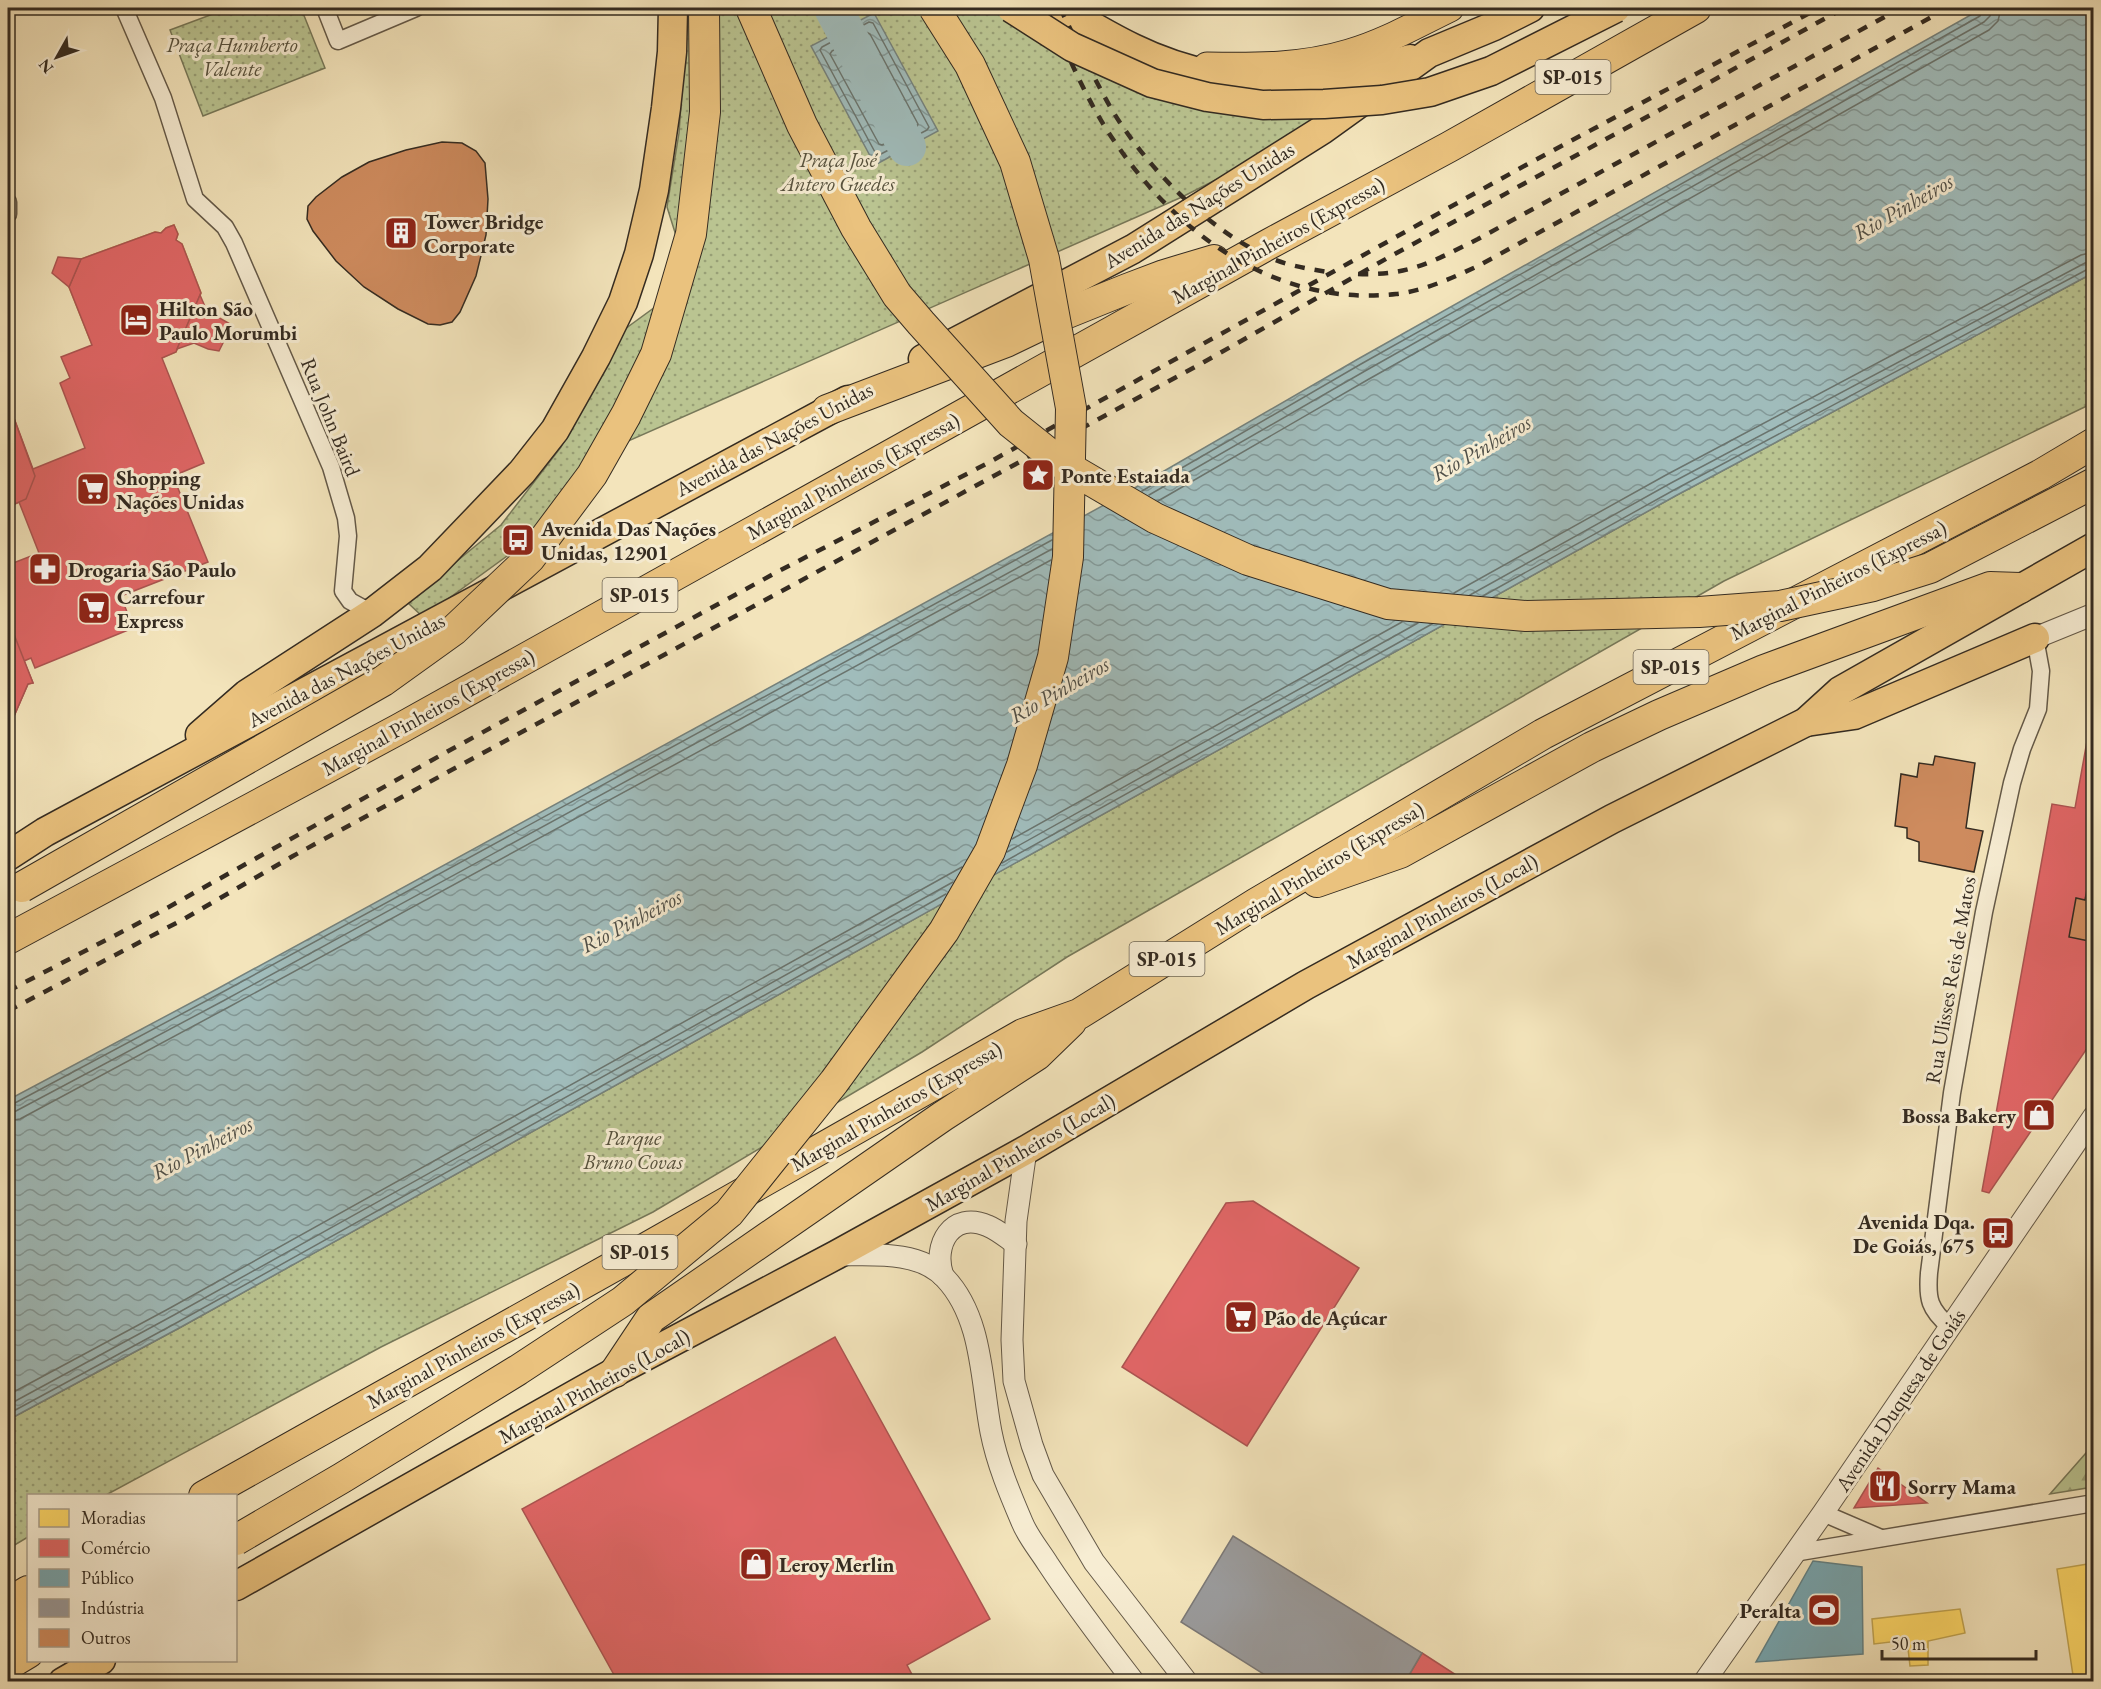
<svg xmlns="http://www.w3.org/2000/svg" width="2101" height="1689" font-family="'EB Garamond',serif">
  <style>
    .forest { fill: url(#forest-firs); stroke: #777859; stroke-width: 1.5 }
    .park { fill: url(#park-dots); stroke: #777859; stroke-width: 1.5 }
    .water { fill: url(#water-waves); stroke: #75827d; stroke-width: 1.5 }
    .homes { fill: #ffd966; stroke: #c2a551; stroke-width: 1.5 }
    .shops { fill: #e06666; stroke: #ac5451; stroke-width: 1.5 }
    .public { fill: #76a5af; stroke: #628084; stroke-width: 1.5 }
    .industry { fill: #999; stroke: #7b7875; stroke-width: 1.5 }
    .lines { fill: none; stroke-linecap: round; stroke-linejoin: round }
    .shore { stroke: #6a746e; stroke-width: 1.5 }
    .river { stroke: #a0bcbb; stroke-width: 38 }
    .building { fill: #ce8b5e; stroke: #342b21; stroke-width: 1.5 }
    .minor-casing { stroke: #645948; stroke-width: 19 }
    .tertiary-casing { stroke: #645948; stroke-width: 23 }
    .primary-casing { stroke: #342b21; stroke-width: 29 }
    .trunk-casing { stroke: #342b21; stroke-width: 31 }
    .motorway-casing { stroke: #342b21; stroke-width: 32 }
    .minor { stroke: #f7edd3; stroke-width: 16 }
    .tertiary { stroke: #f7edd3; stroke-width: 21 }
    .primary { stroke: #eac27e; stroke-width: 27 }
    .trunk { stroke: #eac27e; stroke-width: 28 }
    .motorway { stroke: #eac27e; stroke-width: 30 }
    .rail { stroke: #342b21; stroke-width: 4.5; stroke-dasharray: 10 10; stroke-linecap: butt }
    .trunk-bridge-casing { stroke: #342b21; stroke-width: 31; stroke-linecap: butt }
    .motorway-bridge-casing { stroke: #342b21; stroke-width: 32; stroke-linecap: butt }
    .trunk-bridge { stroke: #eac27e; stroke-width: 28 }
    .motorway-bridge { stroke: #eac27e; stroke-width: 30 }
    .labels { text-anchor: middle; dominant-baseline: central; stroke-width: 6; stroke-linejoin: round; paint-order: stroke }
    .shield { fill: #f7edd3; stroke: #6e6556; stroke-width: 1.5 }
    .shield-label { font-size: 20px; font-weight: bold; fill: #342b21 }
    .park-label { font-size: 21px; font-style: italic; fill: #56513d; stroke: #f7edd3 }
    .street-label { font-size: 21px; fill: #342b21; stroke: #f7edd3 }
    .poi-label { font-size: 21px; font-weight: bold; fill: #342b21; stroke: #f7edd3; text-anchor: start }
    .water-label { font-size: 22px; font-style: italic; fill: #4f4f48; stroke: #f7edd3 }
  </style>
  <defs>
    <pattern id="forest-firs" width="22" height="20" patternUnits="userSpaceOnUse" patternTransform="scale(1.5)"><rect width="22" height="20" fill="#bac491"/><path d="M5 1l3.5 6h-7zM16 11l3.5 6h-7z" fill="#989f76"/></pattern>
    <pattern id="park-dots" width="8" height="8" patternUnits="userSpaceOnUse" patternTransform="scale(1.5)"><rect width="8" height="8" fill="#bac491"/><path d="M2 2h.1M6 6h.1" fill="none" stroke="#989f76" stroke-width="1.8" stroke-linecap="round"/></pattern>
    <pattern id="water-waves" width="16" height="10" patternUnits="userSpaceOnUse" patternTransform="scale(1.5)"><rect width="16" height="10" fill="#a0bcbb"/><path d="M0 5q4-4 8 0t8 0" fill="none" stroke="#839998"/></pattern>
  </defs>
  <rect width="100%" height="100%" fill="#f3e4bb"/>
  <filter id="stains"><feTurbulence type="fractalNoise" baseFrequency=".00333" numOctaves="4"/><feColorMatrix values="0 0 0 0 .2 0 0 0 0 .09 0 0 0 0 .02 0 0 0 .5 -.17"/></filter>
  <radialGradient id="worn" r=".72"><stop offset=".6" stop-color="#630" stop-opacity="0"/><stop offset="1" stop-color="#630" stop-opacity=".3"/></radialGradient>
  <polygon class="forest" points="2093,1445 2093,1487 2050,1494"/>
  <g class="park">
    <polygon points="229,8 301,8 325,68 203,116 170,30"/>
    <polygon points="683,8 1027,8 1317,114 1314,130 1182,197 594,456 525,543 423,617 407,602 501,525 561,447 625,329 655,307 678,242 667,207 679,133 684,62"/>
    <polygon points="2093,273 2093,403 1724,581 1067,957 922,1052 653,1212 381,1347 106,1495 28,1496 28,1537 8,1549 8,1420 181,1327 1677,495"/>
  </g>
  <g class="water">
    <polygon points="1983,8 2093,8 2093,273 1677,495 181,1327 8,1420 8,1100 217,989 1126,493 1358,359"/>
    <polygon points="874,13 938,131 875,165 811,46"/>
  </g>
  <g class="homes">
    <polygon points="174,225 178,234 176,240 182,244 201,293 177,349 176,352 127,372 119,369 117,375 113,377 106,375 104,369 106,363 98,360 69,287 81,259 155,232 161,233 166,228"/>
    <polygon points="2094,1563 2094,1682 2074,1682 2057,1569"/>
    <polygon points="1960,1609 1965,1633 1928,1641 1928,1665 1910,1666 1907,1640 1874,1644 1872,1619"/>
  </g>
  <g class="shops">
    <polygon points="174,225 178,234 176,240 182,244 201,293 176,352 162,358 204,463 173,476 208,562 121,596 133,628 35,668 31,658 24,661 33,683 28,684 8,730 8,565 39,553 19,502 8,507 8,402 33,469 85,448 60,383 70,378 61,357 92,345 69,287 81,259 155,232 161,233 166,228"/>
    <polygon points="58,257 81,259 69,287 52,273"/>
    <polygon points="200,295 207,311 232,325 219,351 208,349 194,343 177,349"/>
    <polygon points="8,402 35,476 26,499 8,507"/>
    <polygon points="8,619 33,683 28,684 8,730"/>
    <polygon points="2094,702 2094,1038 1989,1193 1982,1191 2052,804 2075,808"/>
    <polygon points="1253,1201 1359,1268 1247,1446 1122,1367 1226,1203"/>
    <polygon points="835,1337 990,1619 907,1665 916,1682 618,1682 522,1509"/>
    <polygon points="1878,1468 1927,1503 1854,1508"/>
    <polygon points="1422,1653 1467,1682 1405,1682"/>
  </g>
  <polygon class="public" points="1813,1561 1862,1567 1863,1654 1756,1662"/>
  <polygon class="industry" points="1233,1536 1422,1653 1405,1682 1276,1682 1181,1622"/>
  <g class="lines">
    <g class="shore">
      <polygon points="869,22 873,23 929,127 927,130 879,155 876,154 820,50 822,47"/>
      <polygon points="866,32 870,34 918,124 917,127 882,145 879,144 830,54 832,51"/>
      <polygon points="863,44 866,46 906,119 905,123 886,133 882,131 843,58 844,54"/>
      <polyline points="1142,491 1361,364 1980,16 1984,8"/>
      <polyline points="1149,495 1365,371 1984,22 1990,16 1992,8"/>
      <polyline points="1158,501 1369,379 1989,30 1998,21 2001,8"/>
      <polyline points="1454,593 1666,475 2081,255 2094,252"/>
      <polyline points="1470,595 1671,483 2085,263 2094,261"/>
      <polyline points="1483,596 1674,490 2088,269 2094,268"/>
      <polyline points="1012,839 1402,622"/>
      <polyline points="1007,852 1418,623"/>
      <polyline points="1002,863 1432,624"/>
      <polyline points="8,1105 13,1104 219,994 1052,540"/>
      <polyline points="8,1112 16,1111 223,1001 1052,549"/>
      <polyline points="8,1121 20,1119 227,1008 1051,560"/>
      <polyline points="8,1395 170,1308 962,867"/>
      <polyline points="8,1405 174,1315 953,882"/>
      <polyline points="8,1414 178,1322 946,894"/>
    </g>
    <polyline class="river" points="833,8 907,147"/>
  </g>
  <g class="building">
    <polygon points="442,142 462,143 476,151 485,163 488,199 486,235 476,276 460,312 452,322 440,325 428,324 398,309 364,287 336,261 313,231 307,219 308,206 316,197 342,177 369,162 406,150"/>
    <polygon points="1935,756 1975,763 1966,828 1983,831 1974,872 1919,861 1919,842 1907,838 1907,828 1895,826 1901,774 1917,777 1919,763 1933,765"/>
    <polygon points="2094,854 2094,942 2069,937 2076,898 2085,900"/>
  </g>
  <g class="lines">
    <g class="minor-casing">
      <g id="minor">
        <polyline points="124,8 163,98 195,199 225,227 234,243 331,467 346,518 348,536 343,591 350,601 372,613"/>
        <polyline points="325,8 338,41 416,8"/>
        <polyline points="8,202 8,214"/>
        <path d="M1950,1327c-21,-18 -23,-28 -21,-54l23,-180 32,-181 28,-129 10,-34 16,-40 3,-38 -6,-33"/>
        <polyline points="1823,1513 1881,1538"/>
        <polyline points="1794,1553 2094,1503"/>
      </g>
    </g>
    <g class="tertiary-casing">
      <g id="tertiary">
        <polyline points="2035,638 2094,614"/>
        <polyline points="1026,1150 1016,1221 1012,1340 1014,1381 1032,1445 1043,1475 1094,1562 1187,1682"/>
        <path d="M837,1255c35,0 82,-5 108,23 38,40 36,103 46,154 6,31 19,62 31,90 6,15 18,29 26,42 27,41 56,79 86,118"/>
        <path d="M943,1276c-11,-31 9,-66 45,-50 10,4 19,12 28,18"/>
        <polyline points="1704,1682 1823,1513 2094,1116"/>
      </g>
    </g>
    <g class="primary-casing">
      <path id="primary" d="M1207,66c48,1 96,1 142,-13 35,-10 68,-29 101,-45"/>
    </g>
    <g class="trunk-casing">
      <g id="trunk">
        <path d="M1061,8c24,14 47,28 72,40 49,24 115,39 170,35 36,-2 73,-15 107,-24"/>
        <polyline points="923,359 1133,249 1322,130 1429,53 1494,26 1530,8"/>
        <polyline points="1806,722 1854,715 2035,638"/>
        <polyline points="200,735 247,694 372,613 430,568 522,472 555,430 596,357 623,302 639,254 654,190 666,108 672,52 673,8"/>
        <polyline points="8,856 45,832 848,400"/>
        <polyline points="236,1586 615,1372 836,1255 1026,1150 1306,985 1612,819 1806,722 1840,691 2094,547"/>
        <polyline points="63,1682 101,1660"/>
      </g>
    </g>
    <g class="motorway-casing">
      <g id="motorway">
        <polyline points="827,410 1006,342 1060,316 1127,289 1164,275 1214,260"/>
        <polyline points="1317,882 1400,853 1592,747 1659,715 1764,670 1990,587 2020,588"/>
        <polyline points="8,939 399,729 1269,244 1449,147 1696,8"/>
        <polyline points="615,1372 651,1318 943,1116 1037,1055 1071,1022"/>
        <polyline points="204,1496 632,1256 1023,1034 1079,1014 1255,904 1543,734 2040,475 2094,443"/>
        <polyline points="8,1603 28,1591"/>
        <polyline points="8,1633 28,1622"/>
        <polyline points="8,1665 28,1653"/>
      </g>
    </g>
    <use href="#minor" class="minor"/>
    <use href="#tertiary" class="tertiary"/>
    <use href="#primary" class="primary"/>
    <use href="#trunk" class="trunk"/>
    <use href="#motorway" class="motorway"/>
    <g class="rail">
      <path d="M1046,8c22,46 41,95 71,137 64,93 162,162 279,149 28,-3 56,-16 82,-28l470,-258"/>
      <path d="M1060,8c17,34 33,69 52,102 34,56 92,116 152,145 22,11 46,14 70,18"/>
      <path d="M1358,274c51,2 76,-13 120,-35l423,-231"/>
      <polyline points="8,991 158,913 452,749 779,571 986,464 1526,165 1819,8"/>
      <polyline points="8,1011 184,919 293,856 1204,362 1391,256 1665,107 1844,8"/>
    </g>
    <g class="trunk-bridge-casing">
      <polyline id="trunk-bridge" points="1011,8 1072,47 1152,83 1207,97 1263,105 1324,104 1382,100 1430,92 1491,71 1616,8"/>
    </g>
    <g class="motorway-bridge-casing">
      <g id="motorway-bridge">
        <polyline points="751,8 802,125 856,228 897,295 921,323 1011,423 1061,463 1155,518 1248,560 1388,604 1526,616 1699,612 1780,606 1873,586 1930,568 2094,483"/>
        <polyline points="22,887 383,681 454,630 530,558 592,475 626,415 656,354 691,234 705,112 704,8"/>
        <polyline points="236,1540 342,1478 518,1370 623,1301 729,1213 834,1082 944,931 990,851 1022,765 1053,657 1068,557 1071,408 1044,259 1015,162 970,65 934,8"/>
      </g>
    </g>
    <use href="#trunk-bridge" class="trunk-bridge"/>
    <use href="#motorway-bridge" class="motorway-bridge"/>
  </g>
  <defs>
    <g id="building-square" transform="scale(1.725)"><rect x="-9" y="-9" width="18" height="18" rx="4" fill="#8f2418" stroke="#f7edd3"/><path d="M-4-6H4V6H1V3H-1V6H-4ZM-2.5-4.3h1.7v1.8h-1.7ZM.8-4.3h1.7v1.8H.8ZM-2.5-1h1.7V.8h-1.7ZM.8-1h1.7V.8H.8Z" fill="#fff"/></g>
    <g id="hotel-square" transform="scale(1.725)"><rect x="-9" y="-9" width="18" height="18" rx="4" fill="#8f2418" stroke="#f7edd3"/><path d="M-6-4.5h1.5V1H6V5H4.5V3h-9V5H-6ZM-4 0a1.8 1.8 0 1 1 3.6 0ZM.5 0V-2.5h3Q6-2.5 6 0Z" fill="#fff"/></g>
    <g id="sight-square" transform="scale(1.725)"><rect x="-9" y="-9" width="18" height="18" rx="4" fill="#8f2418" stroke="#f7edd3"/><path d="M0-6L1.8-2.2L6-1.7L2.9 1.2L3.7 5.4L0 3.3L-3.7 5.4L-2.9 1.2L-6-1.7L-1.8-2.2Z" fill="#fff"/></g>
    <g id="supermarket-square" transform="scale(1.725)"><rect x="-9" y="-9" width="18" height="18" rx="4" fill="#8f2418" stroke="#f7edd3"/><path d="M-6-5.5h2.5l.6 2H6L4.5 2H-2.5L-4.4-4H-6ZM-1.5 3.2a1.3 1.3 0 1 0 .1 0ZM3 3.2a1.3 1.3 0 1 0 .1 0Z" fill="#fff"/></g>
    <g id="bus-square" transform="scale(1.725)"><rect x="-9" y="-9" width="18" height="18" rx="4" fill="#8f2418" stroke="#f7edd3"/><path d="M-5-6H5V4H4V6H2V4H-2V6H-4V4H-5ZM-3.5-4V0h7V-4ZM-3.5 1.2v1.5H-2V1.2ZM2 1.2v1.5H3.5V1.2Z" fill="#fff"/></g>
    <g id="pharmacy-square" transform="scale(1.725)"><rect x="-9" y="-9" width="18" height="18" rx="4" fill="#8f2418" stroke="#f7edd3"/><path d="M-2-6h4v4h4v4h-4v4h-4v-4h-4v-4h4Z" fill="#fff"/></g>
    <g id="shop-square" transform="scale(1.725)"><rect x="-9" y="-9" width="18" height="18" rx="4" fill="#8f2418" stroke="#f7edd3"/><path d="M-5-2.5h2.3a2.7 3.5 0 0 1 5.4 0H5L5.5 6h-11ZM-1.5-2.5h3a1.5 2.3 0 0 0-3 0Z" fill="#fff"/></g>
    <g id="restaurant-square" transform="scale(1.725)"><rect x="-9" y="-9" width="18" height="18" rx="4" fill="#8f2418" stroke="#f7edd3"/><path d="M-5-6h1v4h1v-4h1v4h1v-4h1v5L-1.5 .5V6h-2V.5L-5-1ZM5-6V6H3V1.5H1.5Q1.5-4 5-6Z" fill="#fff"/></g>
    <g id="stadium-square" transform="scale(1.725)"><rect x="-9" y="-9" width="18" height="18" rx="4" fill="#8f2418" stroke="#f7edd3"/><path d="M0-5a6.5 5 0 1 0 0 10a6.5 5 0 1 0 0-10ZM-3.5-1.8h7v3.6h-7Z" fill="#fff"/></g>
  </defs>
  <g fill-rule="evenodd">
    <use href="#building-square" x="401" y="233"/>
    <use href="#hotel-square" x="136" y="320"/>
    <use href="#sight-square" x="1038" y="475"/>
    <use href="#supermarket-square" x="93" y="489"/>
    <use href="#bus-square" x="518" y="540"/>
    <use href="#pharmacy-square" x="45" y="569"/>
    <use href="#supermarket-square" x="94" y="608"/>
    <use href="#shop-square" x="2039" y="1115"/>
    <use href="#bus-square" x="1998" y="1233"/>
    <use href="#supermarket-square" x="1241" y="1317"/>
    <use href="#restaurant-square" x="1885" y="1486"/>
    <use href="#shop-square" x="756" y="1564"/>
    <use href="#stadium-square" x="1824" y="1610"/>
  </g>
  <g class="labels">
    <g class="shield">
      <rect x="1535.5" y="60" width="75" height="34" rx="4.5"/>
      <rect x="602.5" y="578" width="75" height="34" rx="4.5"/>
      <rect x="1633.5" y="650" width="75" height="34" rx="4.5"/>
      <rect x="1129.5" y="942" width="75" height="34" rx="4.5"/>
      <rect x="602.5" y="1235" width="75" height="34" rx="4.5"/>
    </g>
    <g class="shield-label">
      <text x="1573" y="77">SP-015</text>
      <text x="640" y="595">SP-015</text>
      <text x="1671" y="667">SP-015</text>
      <text x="1167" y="959">SP-015</text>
      <text x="640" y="1252">SP-015</text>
    </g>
    <g class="park-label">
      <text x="232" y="44">Praça Humberto<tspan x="232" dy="24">Valente</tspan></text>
      <text x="838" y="159">Praça José<tspan x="838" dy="24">Antero Guedes</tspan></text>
      <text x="633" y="1137">Parque<tspan x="633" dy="24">Bruno Covas</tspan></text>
    </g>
    <g class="street-label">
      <text transform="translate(1199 205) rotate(-32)">Avenida das Nações Unidas</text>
      <text transform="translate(1278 240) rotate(-29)">Marginal Pinheiros (Expressa)</text>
      <text transform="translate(331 417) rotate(68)">Rua John Baird</text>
      <text transform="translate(774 439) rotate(-28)">Avenida das Nações Unidas</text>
      <text transform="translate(853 476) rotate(-29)">Marginal Pinheiros (Expressa)</text>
      <text transform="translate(1838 580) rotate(-27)">Marginal Pinheiros (Expressa)</text>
      <text transform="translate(346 670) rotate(-28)">Avenida das Nações Unidas</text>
      <text transform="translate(428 712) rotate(-29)">Marginal Pinheiros (Expressa)</text>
      <text transform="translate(1319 868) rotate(-31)">Marginal Pinheiros (Expressa)</text>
      <text transform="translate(1442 911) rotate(-29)">Marginal Pinheiros (Local)</text>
      <text transform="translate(1950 980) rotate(-80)">Rua Ulisses Reis de Matos</text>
      <text transform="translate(896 1106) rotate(-30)">Marginal Pinheiros (Expressa)</text>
      <text transform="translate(1020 1152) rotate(-30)">Marginal Pinheiros (Local)</text>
      <text transform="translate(473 1345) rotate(-29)">Marginal Pinheiros (Expressa)</text>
      <text transform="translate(594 1386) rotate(-29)">Marginal Pinheiros (Local)</text>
      <text transform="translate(1900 1400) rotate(-56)">Avenida Duquesa de Goiás</text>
    </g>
    <g class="poi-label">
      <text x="424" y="221">Tower Bridge<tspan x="424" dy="24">Corporate</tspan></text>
      <text x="159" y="308">Hilton São<tspan x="159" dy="24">Paulo Morumbi</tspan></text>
      <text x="1061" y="475">Ponte Estaiada</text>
      <text x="116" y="477">Shopping<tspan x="116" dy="24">Nações Unidas</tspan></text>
      <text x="541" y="528">Avenida Das Nações<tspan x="541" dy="24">Unidas, 12901</tspan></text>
      <text x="68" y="569">Drogaria São Paulo</text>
      <text x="117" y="596">Carrefour<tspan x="117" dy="24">Express</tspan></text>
      <text x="2016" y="1115" text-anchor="end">Bossa Bakery</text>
      <text x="1975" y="1221" text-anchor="end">Avenida Dqa.<tspan x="1975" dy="24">De Goiás, 675</tspan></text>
      <text x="1264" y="1317">Pão de Açúcar</text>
      <text x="1908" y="1486">Sorry Mama</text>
      <text x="779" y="1564">Leroy Merlin</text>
      <text x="1801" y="1610" text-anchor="end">Peralta</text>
    </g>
    <g class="water-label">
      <text transform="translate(1903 207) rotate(-30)">Rio Pinheiros</text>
      <text transform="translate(1481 448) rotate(-30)">Rio Pinheiros</text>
      <text transform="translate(1059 690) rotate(-30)">Rio Pinheiros</text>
      <text transform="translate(631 921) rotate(-28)">Rio Pinheiros</text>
      <text transform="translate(202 1148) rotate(-28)">Rio Pinheiros</text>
    </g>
  </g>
  <rect width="2101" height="1689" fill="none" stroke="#f3e4bb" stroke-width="30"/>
  <rect x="9" y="9" width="2083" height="1671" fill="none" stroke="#342b21" stroke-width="3"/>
  <rect x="15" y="15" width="2071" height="1659" fill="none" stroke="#342b21" stroke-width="1.5"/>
  <rect x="27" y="1494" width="210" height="168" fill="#f7edd3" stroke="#a99f8c" stroke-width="1.5"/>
  <rect x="39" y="1509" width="30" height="18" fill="#ffd966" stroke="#a99f8c" stroke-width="1.5"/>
  <text x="81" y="1524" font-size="18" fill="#342b21">Moradias</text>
  <rect x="39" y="1539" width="30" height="18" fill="#e06666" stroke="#a99f8c" stroke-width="1.5"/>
  <text x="81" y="1554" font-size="18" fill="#342b21">Comércio</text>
  <rect x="39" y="1569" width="30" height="18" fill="#76a5af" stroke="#a99f8c" stroke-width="1.5"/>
  <text x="81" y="1584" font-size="18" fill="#342b21">Público</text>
  <rect x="39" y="1599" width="30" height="18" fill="#999999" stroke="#a99f8c" stroke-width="1.5"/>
  <text x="81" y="1614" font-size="18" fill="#342b21">Indústria</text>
  <rect x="39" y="1629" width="30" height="18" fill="#ce8b5e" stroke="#a99f8c" stroke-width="1.5"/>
  <text x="81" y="1644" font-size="18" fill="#342b21">Outros</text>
  <g transform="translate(57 57) rotate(230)" stroke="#f7edd3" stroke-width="4.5" paint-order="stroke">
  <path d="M0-4.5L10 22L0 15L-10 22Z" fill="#342b21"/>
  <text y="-9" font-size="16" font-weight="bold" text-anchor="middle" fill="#342b21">N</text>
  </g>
  <path d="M1882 1650v9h154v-9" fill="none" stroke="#342b21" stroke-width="3"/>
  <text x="1891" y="1650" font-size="18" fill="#342b21" stroke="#f7edd3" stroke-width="4.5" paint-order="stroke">50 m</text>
  <rect width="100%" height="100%" filter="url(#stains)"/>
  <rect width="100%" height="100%" fill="url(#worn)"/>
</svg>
